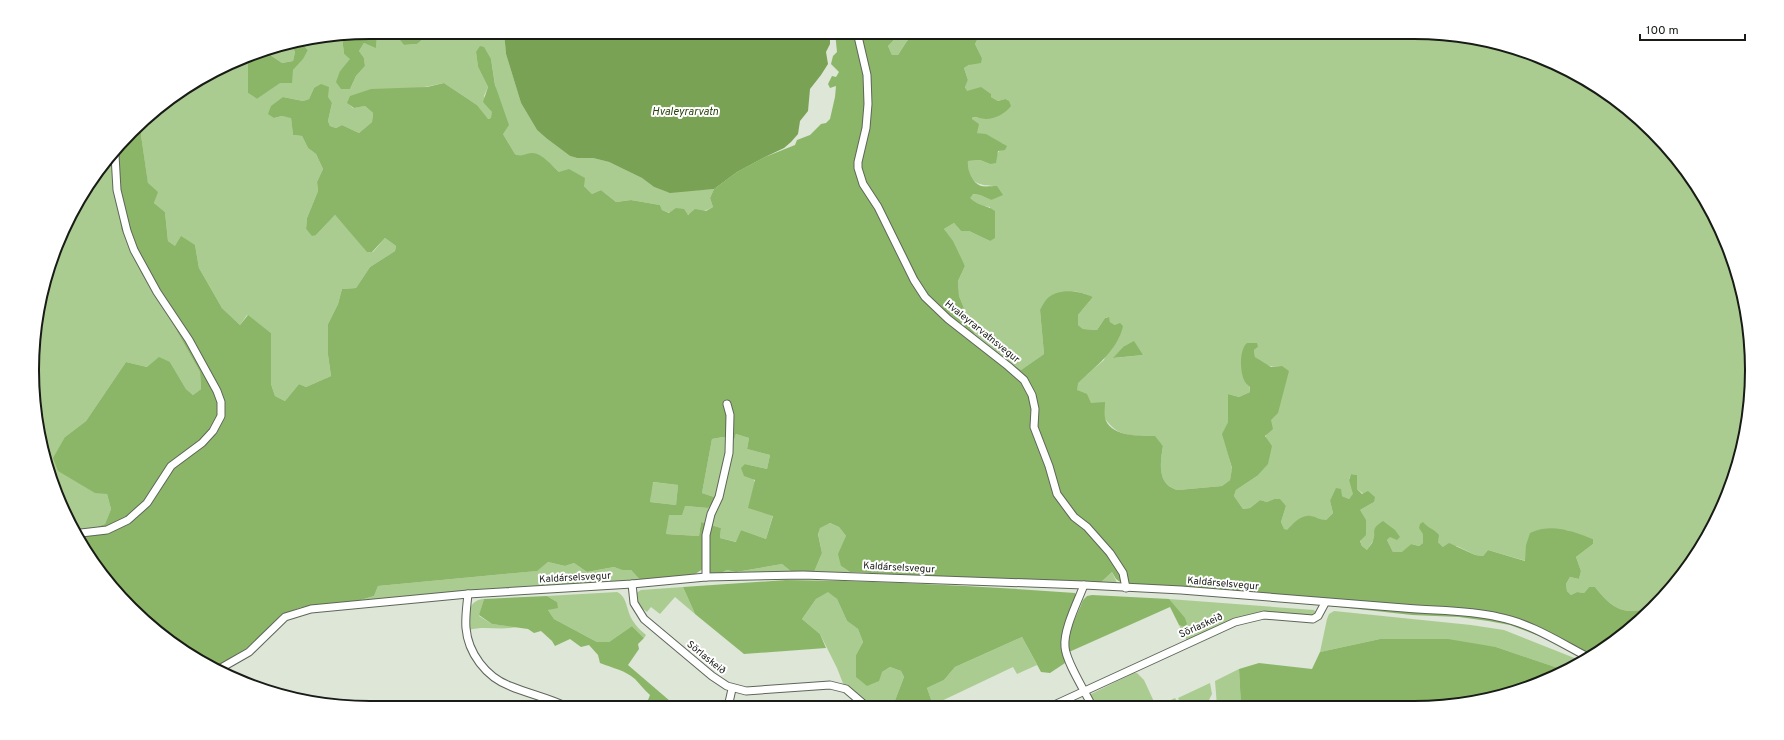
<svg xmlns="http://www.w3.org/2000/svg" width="1784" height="740" font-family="Overpass,sans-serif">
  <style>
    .green { fill: #abcc90; fill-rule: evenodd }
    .forest { fill: #8bb667; fill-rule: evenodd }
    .water { fill: #79a254 }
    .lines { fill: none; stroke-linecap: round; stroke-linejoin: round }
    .minor-casing { stroke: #5e6659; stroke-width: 9 }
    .minor { stroke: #fff; stroke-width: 7 }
    .labels { text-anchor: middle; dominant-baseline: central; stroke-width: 4; stroke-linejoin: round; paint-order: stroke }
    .street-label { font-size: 10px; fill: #181b16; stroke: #fff }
    .water-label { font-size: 11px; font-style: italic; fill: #2a450c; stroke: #fff }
    .rim { fill: none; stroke: #181b16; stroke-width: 2 }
  </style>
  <rect width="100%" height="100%" fill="#dde6d7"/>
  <g class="green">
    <path d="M422,32h82l2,22 15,49 16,27 9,8 24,18 7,2h16l16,4 33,16 12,9 14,5 46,-3 -4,9 3,9c-15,8 -35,11 -51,3l-2,-5 -29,-5 -15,2 -15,-12 -9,4 -8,-8 -25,-14 -18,-16h-21l-5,-2 -12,-20 -12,-75 -15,-7 2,15 10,20 -4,9 8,16v6l-5,1 -10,-14 -33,-22 -96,20 5,5 12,-2 8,7 -1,9 -13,11 -17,-8 -6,3 -6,-2 -2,-5 4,-18 -18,-15 -5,11 -6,2 -20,-4 -9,21 8,-2 9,1 2,18 9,1 6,12 8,6 7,15 -6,13 1,9 -11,27 -1,11 6,6h4l19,-20 33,37h5l12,-14 11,8 -1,5 -25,16 -14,21 -14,1 -4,15 -10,20v31l3,21 -25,11 -7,-3 -14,17 -10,-5 -4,-12v-51l-24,-18 -7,10 -18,-17 -23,-40 -4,-23 -20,1 -7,-5 -3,-29 -11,-9 3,-11 -9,-8 -7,-49 3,-15 57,-43 47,-21v37l9,6c20,-14 39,-28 51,-49l-7,-7 41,-6 2,17 7,5 -11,12 1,18h9l6,-13 9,-10 -1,-8 -5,-7 5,-8 12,4 1,-10 8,-3 12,1 7,10 13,-1 6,-5z"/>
    <polygon points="898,32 917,32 907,41 898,55 892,55 888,46 893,41"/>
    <path d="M984,32h430l108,18 61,27 54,39 45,48 35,56 23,62 11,66 -2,66 -15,64 -39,80 -48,54c-6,-3 -8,-1 -15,-1 -18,0 -27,-12 -37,-24h-6l-5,6 -7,-1 -6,3 -4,-4 -1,-7 4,-7 9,2 2,-8 -5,-14 17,-13v-5l-26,-9 -41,15v16l-38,-11 -5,6 -8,-1 -18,-9 -14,1 -5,-5 -15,-8v9l-4,3 -8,-2 -9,9 -9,-1 -6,-12 8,-10 -22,11 -6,9 -5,-4 -2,-6v-30l14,-8 -17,-13v-14l-6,-1 -2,5 5,15 -5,5 -7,-3 -12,5 3,12 -7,7h-7l-8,-4 -20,10 -3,5 -4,-1 -3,-8 5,-16 -12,-7 -7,3 -7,-2 -10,8 -7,1 -9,-13 2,-6 21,-14c8,-37 17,-73 25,-110 -12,2 -17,-1 -27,-9l-1,-7 4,-3 -11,-4 3,49 -11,5 -11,-3v28l-5,12 9,35 -2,11 -8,6 -44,4c-21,-5 -18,-27 -15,-44l-8,-9c-37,-2 -40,-2 -60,-33l-4,-1 -14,-13v-7l27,-23 11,-35 -5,-3 -2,-5 -3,1 -8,12 -14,-1 -5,-4v-10l15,-18c-27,-12 -33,-3 -53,13l4,44 -23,16 -46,-35 -16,-39 -1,-15 7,-15 -21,-37 10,-6 7,8h8l21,10v-34l-13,-2 -8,-7 3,-4 8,1 11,5 6,-14c-18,0 -30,-3 -29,-25l12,-1 10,4 14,-20c-10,-2 -17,-9 -27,-11l-5,-13 1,-3 13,2 19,-20 -7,2 -7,-4 -25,-6 -1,-5 3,-6 -4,-12 18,-10 -7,-14 2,-4 6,-4zM1123,347l20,8 -29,3z"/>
    <polygon points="291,45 295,52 293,61 282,63 263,50"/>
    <polygon points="111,160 121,229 141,273 174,326 200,372 201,389 193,395 186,389 170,362 147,367 126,362 86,421 65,437 107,494 111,509 105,524 76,534 58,500 39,436 35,326 50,261 77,201"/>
    <polygon points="736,434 749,438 747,449 770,455 767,469 745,464 773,515 766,539 741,530 737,542 720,538 721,528 701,522 699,536 666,534 668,515 685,506 708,508 714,497 702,493 712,439 723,437 734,440"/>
    <polygon points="652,482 678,485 676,505 650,502"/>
    <polygon points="830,523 839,527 846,536 841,566 850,572 814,572 822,553 818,533 820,527"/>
    <polygon points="548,562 565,566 574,563 587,572 614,567 622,570 631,570 643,583 357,601 374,596 378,586 536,571"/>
    <polygon points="782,564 793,573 722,577 723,572 727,570 736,572"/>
    <polygon points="1112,572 1117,583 1117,587 1099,584"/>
    <path d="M683,587l12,27 -20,-17 -15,17 -9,-7 -4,5c-7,-5 -11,-10 -11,-19l5,-3z"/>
    <polygon points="828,591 837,599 847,621 858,629 863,642 856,655 882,672 890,667 901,671 904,677 894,703 895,707 870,707 846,691 837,668 820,634 802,619 816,599"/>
    <path d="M617,592c11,5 9,19 16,29 3,5 8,10 13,14l-2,3 -12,-12 -23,16h-12l-43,-23 -6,-9 9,-8 -10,-6z"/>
    <path d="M484,599l-5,17 13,8 24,3c-17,4 -31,-2 -47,3 -1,-13 -2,-30 15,-31z"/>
    <polygon points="1169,599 1314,610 1317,613 1312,618 1259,617 1187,641 1179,625 1184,627"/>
    <polygon points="1334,611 1471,625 1504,630 1582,661 1567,671 1496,647 1380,639 1320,652 1327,619 1329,614"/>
    <polygon points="1022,637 1037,665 1017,674 1013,667 933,705 927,688 944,680 955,667"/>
    <polygon points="1239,669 1241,706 1217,706 1215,681"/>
    <polygon points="1134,673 1137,673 1144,680 1156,706 1094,706 1090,698 1091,694"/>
    <polygon points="1210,683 1212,694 1206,706 1182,706 1178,698"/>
    <polygon points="1175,698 1180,706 1158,706"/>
  </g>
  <g class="forest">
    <polygon points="370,32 422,32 423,39 417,44 404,45 396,35 385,34 377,37 376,48 364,43 359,51 364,58 365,66 356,76 350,89 341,89 336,82 340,71 350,59 344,54 342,37"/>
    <path d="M835,32h63l-5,9 -5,5 4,9h6l9,-14 10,-9h67l-1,4 -6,4 -2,4 7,14 -1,5 -12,2 -5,3 4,12 -3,7 2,4 14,-4 10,7v3l7,4 7,-2 4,2 2,5c-5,7 -16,13 -25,13 -5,0 -9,-2 -13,-2l-1,2 7,5 -2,9 9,1 21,12 -2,4 -7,1 -2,12 -6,1 -10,-4 -12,1c-1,9 4,22 13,25 4,1 11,0 16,0l6,9 -12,5 -11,-5 -7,-1 -3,4c9,9 15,6 25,13v27l-5,3 -21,-10h-8l-7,-8 -10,6 9,12 12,25 -7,15 1,15 16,39 46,35 23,-16 -4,-44c2,-4 5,-10 9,-13 13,-9 31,-6 44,0l-15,18v10l5,4 14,1 8,-12 4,-1 1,5 5,3 5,-2 3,3c-5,24 -28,41 -45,57l-1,7 10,4 4,9 14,-1c0,5 -1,12 0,16 5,19 36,18 50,18l8,10c-3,17 -6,39 15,44l44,-4 8,-6 2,-12 -10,-34 6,-12v-28l11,3 11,-5v-5c-2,-2 -5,-4 -6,-7 -4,-9 -5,-30 3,-37h10l1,4 -4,3 1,7 16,10 11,-1 7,5 -11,42 -7,7 2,9 -8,7 7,10 -4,18 -11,12 -21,14 -2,6 9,13 7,-1 10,-8 7,2 7,-3h6l6,7 -5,16 3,7 3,1c6,-6 14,-16 24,-14 6,1 8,4 15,4l7,-7 -3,-12 6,-13 5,1 1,7 7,3 4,-5 -4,-14 2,-6 6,1v14l5,5 6,-3 7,6 -1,5 -14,8 6,10v15l-6,6 2,5 5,4c1,-2 5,-6 6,-9 4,-10 -4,-11 10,-20l12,9 5,7 -3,3 -7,-3 -3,3 6,12h9l9,-8 8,2 4,-3v-9l-4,-6 1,-4 3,-2c5,6 11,7 16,13l-1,7 5,5 6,-4 26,12 8,1 5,-6 37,11 1,-16 4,-12c22,-10 42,-2 63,6v5l-17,13 5,14 -2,8 -9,-2 -4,7 1,7 4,4 6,-3 7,1 5,-6h6c10,12 19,24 37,24 7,0 9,-2 15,1l-10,12 -47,31 -80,-30 -22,-4 -29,-4 -47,-2 -82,-9 -200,-17 -14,-10 -4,-7 -13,12 -249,-12 -9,-6 -3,-12 8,-18 -7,-9 -9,-4 -10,5 -2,6 4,19 -8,19 -21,1 -11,-9 -46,8 -9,-2 -4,2 -1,5 -12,-3 -1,-9 -20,13 -46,5 -12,-13h-9l-8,-3 -27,5 -13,-9 -9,3 -17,-4 -11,9 -159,15 -4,10 -17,5 -44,4 -14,3 -18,7 -31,31 -33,20 -53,-28 -75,-80 -13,-24 29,-10 6,-15 -4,-15 -12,-1 -37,-22 -5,-13 12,-21 21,-16 40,-59 21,5 12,-10 11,5 16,27 7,6 8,-6 -1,-17 -26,-46 -33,-53 -20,-44 -10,-69 33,-40 -3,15 7,48 10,9 -4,11 11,9 3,29 7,5 6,-10 14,9 4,23 23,40 18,17 8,-10 23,18v51l4,12 10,5 14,-17 7,3 25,-11 -3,-21v-31l10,-20 4,-15 14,-1 14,-21 25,-16 1,-5 -11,-8 -13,14h-5l-32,-37 -19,20 -4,1 -6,-7 1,-11 11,-27 -1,-9 6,-13 -7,-15 -8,-6 -6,-12 -9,-1 -2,-17 -9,-2 -8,2 -6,-4 3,-8 12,-9 20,4 6,-2 5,-11 7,-4 8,3 -1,10 4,6 -4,18 2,5 6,2 6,-3 17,8 13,-11 1,-9 -8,-7 -11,2 -7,-5 3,-7 21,-7 56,-2 17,-4 33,22 11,14 3,-1 1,-6 -9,-10 5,-15 -10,-20 -2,-15 4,-6 4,1 7,12 4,26 14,40 -6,9 12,20c8,4 11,-2 18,-1 10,1 19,13 26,19l10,-3 16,9 -1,8 8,8 9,-4 15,12 15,-2 29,5 2,5 7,3 7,-5 8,1 4,6 7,-6 11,2 7,-4 -3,-9 4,-9 23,-17 28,-15 30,-12 2,-5 13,-5 11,-11 5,-1 4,-4 5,-22 1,-11 -6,2 -2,-4 4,-8 4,1 3,-5 -8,-8 2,-8 4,-4zM736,434l13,4 -2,11 23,6 -3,14 -22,-5 -4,4 3,8 11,4 -7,28 25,8 -7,23 -25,-9 -5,12 -16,-4 1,-10 -20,-6 -2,14 -33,-2 3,-19h13l3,-9 23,2 6,-7v-4l-12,-4 10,-54 11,-2 11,3zM653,482l25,3 -2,20 -26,-3z"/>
    <polygon points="301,43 308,50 303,59 293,70 292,83 280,83 257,99 248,93 248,56 263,50 282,63 293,61 295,52 291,45"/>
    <polygon points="1134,341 1143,355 1113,358 1123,347"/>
    <path d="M786,580c97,1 193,6 289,13l3,5 -16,51 3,14 -15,10 -9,-1 -19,-35 -67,30 -11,13 -17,8 6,17 -4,1 -34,1 -1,-4 10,-26 -3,-6 -11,-4 -8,5 -3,9 -12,5 -11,-9v-22l7,-13 -5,-13 -11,-8 -10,-22 -9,-7 -12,7 -14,20 18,15 6,14 -82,6 -49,-40 -12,-27z"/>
    <path d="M1092,595l77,4 16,19 2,6 -3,3 -5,-2 -9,-18 -101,45c-4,-17 8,-36 14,-52l4,-4z"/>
    <path d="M547,596l10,6 1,6 -10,2 6,9 43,23h12l23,-16 12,12 -6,6 1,5 -11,16 49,42h-31v-2l4,-10c-6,-5 -10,-11 -15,-16 -10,-9 -23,-11 -35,-16l-2,-8 -9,-10 -8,2 -11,-8 -15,7 -3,-5 -11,-10 -7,2 -6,-4 -36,-5 -13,-9 5,-16z"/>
    <polygon points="1380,639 1448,639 1496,647 1567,671 1458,705 1241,706 1239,669 1259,663 1312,669 1320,652"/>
  </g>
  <polygon class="water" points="504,32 830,32 830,44 826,52 828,64 821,75 810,89 808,111 800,121 798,134 791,142 784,148 765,157 737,172 714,189 670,193 654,187 642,178 609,162 593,158 577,158 570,156 546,138 537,130 521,103 506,54"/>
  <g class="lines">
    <g class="minor-casing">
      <g id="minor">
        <polyline points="857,32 867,75 868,104 866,128 858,162 858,168 863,184 878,207 914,280 925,297 948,319 1008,366 1024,380 1032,395 1035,409 1034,427 1049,466 1057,494 1074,517 1087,527 1110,553 1123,573 1126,588"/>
        <polyline points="77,536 81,533 107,530 128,520 147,503 171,466 202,443 213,431 221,416 221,402 217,391 189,340 157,292 134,250 127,231 117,190 115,155"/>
        <polyline points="706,577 706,535 711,514 719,497 729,453 730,415 727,404"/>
        <polyline points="632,584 634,603 644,619 712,676 727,686 746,691 830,685 846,689 867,707"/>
        <path d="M1084,585c-6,16 -21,45 -19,62 1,15 20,44 27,59"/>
        <path d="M468,594c-1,11 -3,23 -2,34 2,25 20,49 44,58 19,8 39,12 57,21"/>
        <path d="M221,668l28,-16 36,-35 26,-8 157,-15 164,-10 74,-7 97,-2 281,10 97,5 223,18c31,3 63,2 94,9 32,6 61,25 90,40"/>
        <polyline points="1052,706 1235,622 1264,615 1313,619 1318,616 1325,603"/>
        <polyline points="728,707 732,689"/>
      </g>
    </g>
    <use href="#minor" class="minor"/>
  </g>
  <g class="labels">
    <g class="street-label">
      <text transform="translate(982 332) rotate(39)">Hvaleyrarvatnsvegur</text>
      <text transform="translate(899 568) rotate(3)">Kaldárselsvegur</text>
      <text transform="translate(575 578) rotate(-3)">Kaldárselsvegur</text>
      <text transform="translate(1223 584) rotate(5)">Kaldárselsvegur</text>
      <text transform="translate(1201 626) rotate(-24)">Sörlaskeið</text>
      <text transform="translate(706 658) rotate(39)">Sörlaskeið</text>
    </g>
    <g class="water-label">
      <text x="685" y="112">Hvaleyrarvatn</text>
    </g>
  </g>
  <path d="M0 0H1784V740H0ZM370 39H1414A331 331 0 0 1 1745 370V370A331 331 0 0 1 1414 701H370A331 331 0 0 1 39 370V370A331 331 0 0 1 370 39Z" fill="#fff" fill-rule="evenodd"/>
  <path class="rim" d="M370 39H1414A331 331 0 0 1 1745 370V370A331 331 0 0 1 1414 701H370A331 331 0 0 1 39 370V370A331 331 0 0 1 370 39Z"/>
  <path d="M1640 34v6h105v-6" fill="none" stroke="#181b16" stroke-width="2"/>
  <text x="1646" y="34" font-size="12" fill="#181b16" stroke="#ffffff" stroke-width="3" paint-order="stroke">100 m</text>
</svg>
